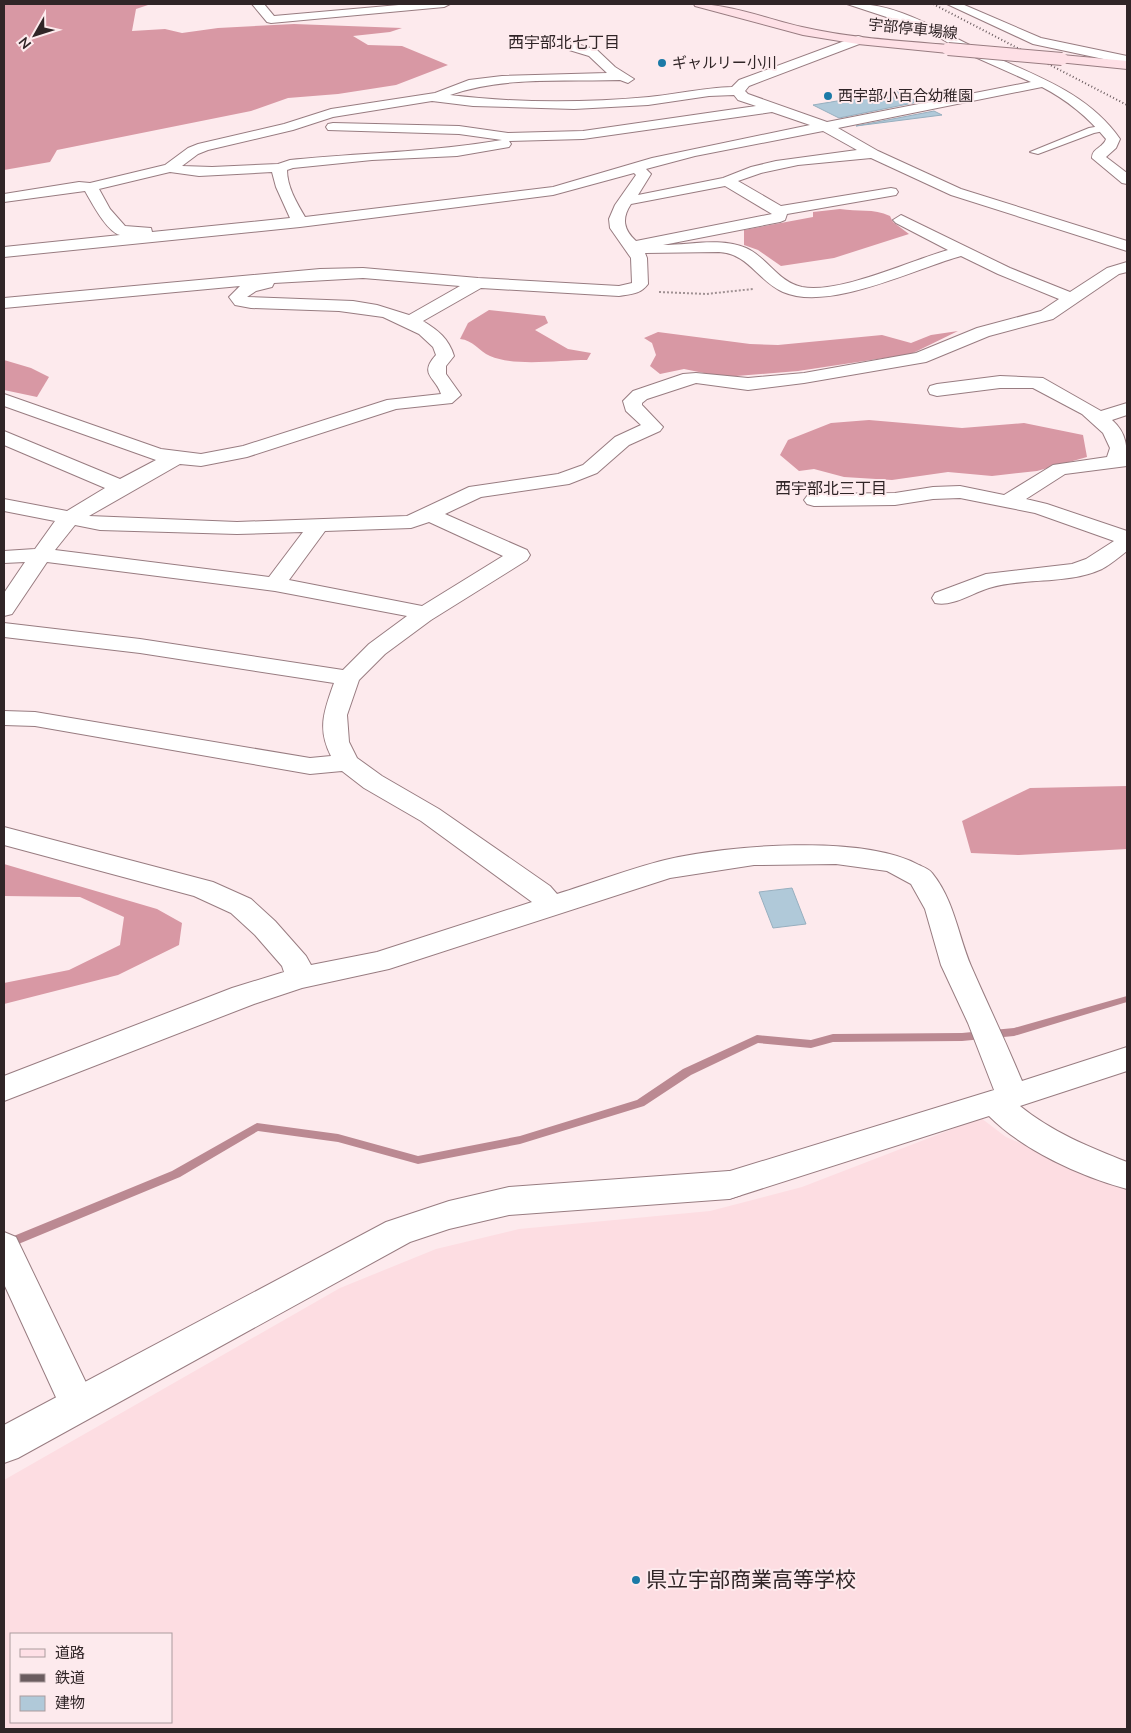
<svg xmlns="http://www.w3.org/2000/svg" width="1131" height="1733" font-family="'Nunito Sans','Noto Sans JP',sans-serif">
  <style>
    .built { fill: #fddde2; fill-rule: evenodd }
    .forest { fill: #d898a4 }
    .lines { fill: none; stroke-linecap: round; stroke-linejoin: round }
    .stream { fill: #bb8992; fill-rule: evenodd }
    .building { fill: #b0c9d9; stroke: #97afbf }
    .service-casing { stroke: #987c81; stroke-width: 2 }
    .minor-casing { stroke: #987c81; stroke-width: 2 }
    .tertiary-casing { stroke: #987c81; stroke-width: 2 }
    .secondary-casing { stroke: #987c81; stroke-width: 2 }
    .path { stroke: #a09193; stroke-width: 2; stroke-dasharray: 2 2; stroke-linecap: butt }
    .service { fill: #fff; fill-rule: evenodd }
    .minor { fill: #fff; fill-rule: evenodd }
    .tertiary { fill: #fff; fill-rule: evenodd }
    .secondary { fill: #fee0e6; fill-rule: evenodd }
    .rail { stroke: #6a5c5f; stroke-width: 2; stroke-dasharray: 1 2.5; stroke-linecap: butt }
    .secondary-bridge-casing { stroke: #987c81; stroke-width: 14; stroke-linecap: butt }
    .secondary-bridge { stroke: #fee0e6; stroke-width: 12 }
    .poi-dot { fill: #1b7aa7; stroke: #fdeaed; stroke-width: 2 }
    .labels { text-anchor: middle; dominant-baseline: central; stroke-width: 4; stroke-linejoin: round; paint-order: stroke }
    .far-street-label { font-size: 15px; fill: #302527; stroke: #fdeaed }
    .far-poi-label { font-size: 15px; fill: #302527; stroke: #fdeaed; text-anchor: start }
    .far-neighbourhood-label { font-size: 16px; fill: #302527; stroke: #fdeaed }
    .near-poi-label { font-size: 21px; fill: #302527; stroke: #fdeaed; text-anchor: start }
  </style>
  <rect width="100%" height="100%" fill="#fdeaed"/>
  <path class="built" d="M981,1118l25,19 121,52v540h-1123v-249l336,-192 96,-39 83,-20 191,-18 92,-24zM11,1634h160v88h-160z"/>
  <g class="forest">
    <polygon points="4,4 151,4 136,9 132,31 165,29 182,33 218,28 294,24 402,28 390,32 353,36 368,45 402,46 448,65 396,85 338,94 288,98 251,111 57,150 50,162 4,170"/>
    <path d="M840,209c18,3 33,-1 50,7l3,6 16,12 -75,24 -53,8 -23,-16 -14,-5v-15l69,-13v-5z"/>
    <path d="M489,310l56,6 3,7 -13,7 33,19 23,4 -4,7c-27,0 -72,7 -97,-4 -11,-5 -17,-16 -30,-17l8,-16z"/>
    <polygon points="958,331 911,354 798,371 724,377 684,369 660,374 650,366 656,355 652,343 644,338 658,332 750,344 778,345 882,335 911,343 931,335"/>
    <polygon points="4,360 31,368 49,377 37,397 4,390"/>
    <polygon points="869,420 962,428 1024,423 1083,435 1087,457 1037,471 992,476 948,472 892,480 844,477 814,469 799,471 780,455 788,440 831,423"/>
    <polygon points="1127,786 1127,849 1019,855 971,853 962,821 1030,788"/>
    <polygon points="4,864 157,909 182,923 179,945 118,975 4,1004 4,983 69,970 120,945 124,917 80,897 4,896"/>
  </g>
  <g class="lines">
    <polygon class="stream" points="1127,996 1127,1002 1014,1036 962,1041 833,1042 811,1048 758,1043 691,1075 644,1106 520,1144 418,1164 338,1142 258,1131 180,1177 4,1250 4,1240 172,1171 257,1123 338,1134 418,1156 520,1136 637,1100 683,1069 757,1035 811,1040 833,1034 962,1033 1014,1028"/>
  </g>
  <g class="building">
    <polygon points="897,91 918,102 839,118 813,105"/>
    <polygon points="934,111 942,115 856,126"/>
    <polygon points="792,888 806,924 773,928 759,892"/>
  </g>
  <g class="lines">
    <g class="service-casing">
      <polygon id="service" points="1106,125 1111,128 1109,130 1094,133 1038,154 1030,152 1089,128"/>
    </g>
    <g class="minor-casing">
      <g id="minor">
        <polygon points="252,4 264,4 274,16 410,4 450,4 444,7 271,23 267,22"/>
        <path d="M847,4c47,-3 89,25 129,44 52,26 109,41 144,91l-4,9 -10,9 21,16v11l-5,-1 -30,-25c0,-10 11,-10 14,-19 -18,-22 -39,-39 -64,-52l-204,41 40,23 83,38 166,52v10l-176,-56 -80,-37 -73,7 -37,8 -23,8 43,25 110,-18 5,1 2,3 -2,3 -109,19 -2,6 -5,2 -117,23c26,0 58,-8 83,3 21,9 32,34 56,39 38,7 107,-26 146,-37l-52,-27 -3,-3 8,-5 109,53 60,24 37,-24 20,-6v10l-8,2 -66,45 -64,17 -63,26 -122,21 -56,7 -52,-7 -49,16 -5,4v2l21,22 -3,4 -31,14 -32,28 -28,11 -88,13 -36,17 82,36 3,5 -3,5 -96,60 -46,34 -26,26 -12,35 2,27 8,16 25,18 57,33 111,77 7,8c36,-11 72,-25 108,-34 63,-15 198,-26 254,5 4,2 10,4 13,8 22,27 26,62 39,93 17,39 35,76 51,115l105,-34v24l-107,35c32,26 69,41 107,56v27c-47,-13 -103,-38 -138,-73l-260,83 -12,-4 -5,-10 5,-10 277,-85 -26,-67 -27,-58 -16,-56 -14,-25 -24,-13 -51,-7 -82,1 -84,13 -281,91 -87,19 -48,16 -250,97v-25l228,-88 52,-16 -2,-6 -27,-31 -24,-22 -37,-17 -190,-51v-18l209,55 38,17 24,22 31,35 5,9 66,-13 155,-50 -111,-81 -57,-33 -22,-17 -32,3 -275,-48 -31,-1v-14l31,1 275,46 21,-2c-14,-27 -7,-45 3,-73l-194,-30 -136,-16v-14l136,16 203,31 26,-26 38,-28 -132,-25 -228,-29 -35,52 -8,2v-23l21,-31 -21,1v-12l31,-2 20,-28 -51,-10v-12l63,12 38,-23 -101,-43v-14l116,48 36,-19 -152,-54v-12l157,55 40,5 42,-8 144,-46 54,-6c-5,-17 -23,-19 -5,-39l-3,-8 -14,-13 -36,-17 -44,-6 -88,-3 -16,-3 -6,-8 11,-11 -236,22v-10l316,-29 43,-1 115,10 141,8 13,-3 -1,-25 -21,-30 -1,-9 6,-14 21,-30 -2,-2 -81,22 -253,32 -296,30v-10l116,-12c-13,-3 -28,-32 -35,-44l-81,11v-8l75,-12 11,1 75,-18 23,-17 10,-4 86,-20 47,-15 104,-16 34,-13 33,-4 105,-3 -18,-17 -33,-10 -2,-3 6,-4 37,11 18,17 19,12 -6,4 -8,-3c-56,2 -117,-4 -170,15 65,8 133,8 199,2 28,-3 55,-9 83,-10l7,-7 119,-44 4,1 2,3 -2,3 -113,43 -4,5 3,3 79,28 204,-40 -65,-29 -40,-23zM734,95l4,5 18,6 -173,25 -75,2 -49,-7 -126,-3 -5,1 -2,3 2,3 131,4 43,6c-70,12 -142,13 -212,20l-12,4 -66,3 -30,-1 16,-12 10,-4 85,-20 40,-13 99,-16 41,5 101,3 74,-4 61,-9zM772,112l38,13 -158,33 -99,29 -248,30c-8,-14 -18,-30 -18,-47l6,-2 79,-8 85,-4 52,-9 2,-3 -2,-3 74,-2zM823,131l34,19 -81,11 -25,6 -28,11 -85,17 13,-21 -5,-5 49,-13zM170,172l29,4 73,-4 4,15 14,31 -138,14 -1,-4 -26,-2 -15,-17 -11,-20zM725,186l47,28 -136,27c-12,-11 -15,-22 -5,-37zM719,252c29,1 39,29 64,40 46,20 131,-23 178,-36l37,18 61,25 -18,12 -64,17 -61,25 -112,20 -56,5 -52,-5 -13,1 -50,17 -10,10 3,10 15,14 -26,12 -32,28 -25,9 -89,13 -62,29 -170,6 -148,-6 91,-52 21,2 46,-9 149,-48 56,-6 9,-8 -15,-21v-8l8,-10c-5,-17 -16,-26 -31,-35l58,-33 138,8c12,-2 22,-2 29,-12l-1,-26 -2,-5zM363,278l97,8 -51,29 -32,-10 -24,-4 -106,-4 9,-6 16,-4 2,-4zM429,522l74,34 -81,50 -133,-26 36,-49 86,-3zM75,525l25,5 137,4 66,-2 -34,45 -214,-27z"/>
        <polygon points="947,4 962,4 1041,38 1127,56 1127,64 1033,44"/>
        <path d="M1000,376l43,2 58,33 26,-8v12l-15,5c15,13 15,27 15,46l-62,8 -39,25 21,5 80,27v20c-8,6 -16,13 -25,18 -35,16 -77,8 -113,19 -17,5 -36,19 -54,15l-3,-5 3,-5 51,-19 86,-10 14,-5 28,-18 -79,-28 -75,-15 -27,1 -38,6 -81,1 -7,-2 -3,-4 3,-4 7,-2 81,-1 38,-6 27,-1 44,9 49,-30 54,-8 3,-9 -7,-15 -21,-19 -49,-26h-33l-63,8 -7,-2 -2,-4 2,-4 7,-2z"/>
        <polygon points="4,1232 16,1237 91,1393 97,1405 91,1417 78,1422 65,1417 4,1284"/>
      </g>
    </g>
    <g class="tertiary-casing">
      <polygon id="tertiary" points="729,1171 741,1175 746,1185 741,1195 729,1199 509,1215 449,1229 410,1242 18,1458 4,1463 4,1425 386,1222 449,1201 509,1187"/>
    </g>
    <g class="secondary-casing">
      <g id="secondary">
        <path d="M694,4c36,0 73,15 108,23 48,11 98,14 146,18l6,4 -6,4 -90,-9 -55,-9 -108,-29z"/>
        <polygon points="1062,55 1127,61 1127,69 1058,62 1056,59"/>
      </g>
    </g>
    <polyline class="path" points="659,292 706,294 753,289"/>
    <use href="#service" class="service"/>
    <use href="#minor" class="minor"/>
    <use href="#tertiary" class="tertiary"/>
    <use href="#secondary" class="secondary"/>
    <polyline class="rail" points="933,4 1127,105"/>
    <g class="secondary-bridge-casing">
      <polyline id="secondary-bridge" points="948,49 1062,59"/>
    </g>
    <use href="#secondary-bridge" class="secondary-bridge"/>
  </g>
  <g class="poi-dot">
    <circle cx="662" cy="63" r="5"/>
    <circle cx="828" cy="96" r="5"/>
    <circle cx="636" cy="1580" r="5"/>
  </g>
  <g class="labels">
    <g class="far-street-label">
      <text transform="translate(913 29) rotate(6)">宇部停車場線</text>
    </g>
    <g class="far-poi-label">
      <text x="672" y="63">ギャルリー小川</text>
      <text x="838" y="96">西宇部小百合幼稚園</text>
    </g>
    <g class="far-neighbourhood-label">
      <text x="564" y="43">西宇部北七丁目</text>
      <text x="831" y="489">西宇部北三丁目</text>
    </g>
    <g class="near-poi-label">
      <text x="646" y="1580">県立宇部商業高等学校</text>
    </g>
  </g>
  <rect width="1131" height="1733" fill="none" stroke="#302527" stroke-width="10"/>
  <rect x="10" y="1633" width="162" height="90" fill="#fdeaed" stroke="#ab9b9e"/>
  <rect x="20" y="1649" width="25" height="8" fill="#fee0e6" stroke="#ab9b9e"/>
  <text x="55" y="1658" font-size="15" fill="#302527">道路</text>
  <rect x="20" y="1674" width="25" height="8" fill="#6a5c5f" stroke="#ab9b9e"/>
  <text x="55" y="1683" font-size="15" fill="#302527">鉄道</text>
  <rect x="20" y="1696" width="25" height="15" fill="#b0c9d9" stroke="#ab9b9e"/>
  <text x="55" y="1708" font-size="15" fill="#302527">建物</text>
  <g transform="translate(35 35) rotate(231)" stroke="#fdeaed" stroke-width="4" paint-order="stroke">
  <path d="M0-4L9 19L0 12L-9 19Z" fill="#302527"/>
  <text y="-8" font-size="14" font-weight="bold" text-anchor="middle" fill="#302527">N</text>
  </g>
</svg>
